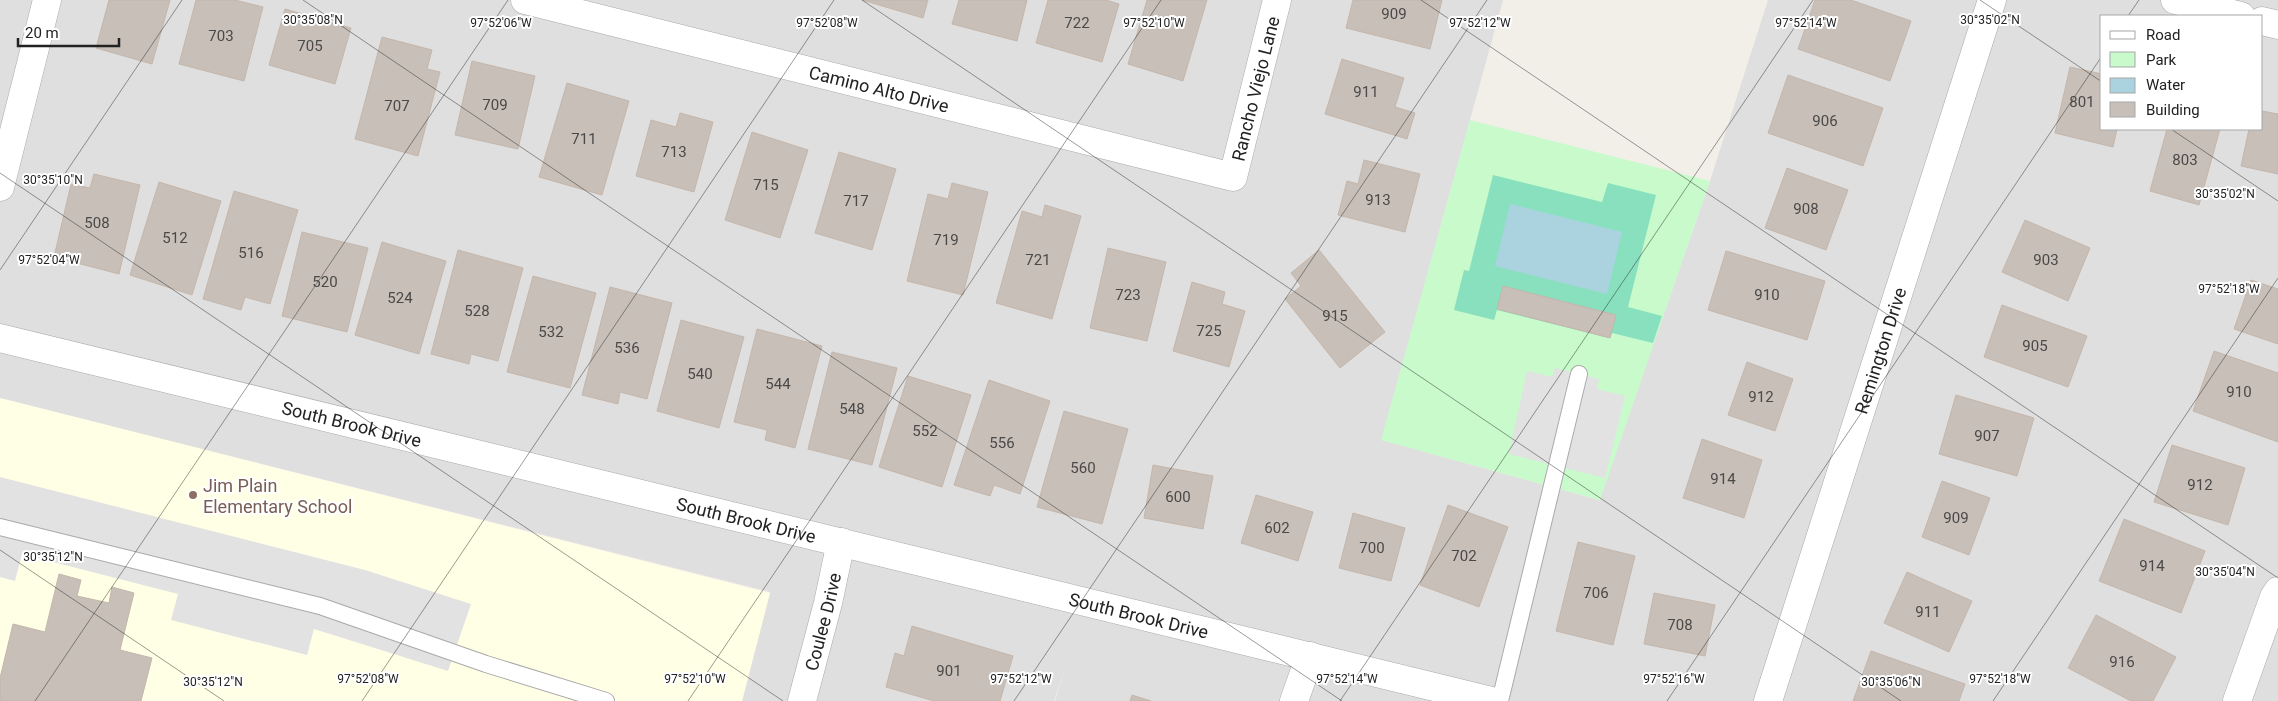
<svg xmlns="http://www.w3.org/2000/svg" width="2278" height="701" font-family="Roboto,sans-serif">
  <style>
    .residential { fill: #e0dfdf; fill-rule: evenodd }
    .education { fill: #ffffe5 }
    .park { fill: #c8facc }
    .pitch { fill: #88e0be }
    .parking { fill: #e2e2e2 }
    .water { fill: #aad3df }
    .building { fill: #c7bfb8; stroke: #c4b6ab }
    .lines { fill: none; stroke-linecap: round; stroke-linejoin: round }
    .service-casing { stroke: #a9a9a9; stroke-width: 18 }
    .minor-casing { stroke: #a9a9a9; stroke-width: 29 }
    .service { stroke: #fff; stroke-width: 16 }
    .minor { stroke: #fff; stroke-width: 28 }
    .ticks { fill: none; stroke: #222; stroke-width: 1; stroke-opacity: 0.45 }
    .education-dot { fill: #8d6e63; stroke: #fff; stroke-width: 2 }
    .labels { text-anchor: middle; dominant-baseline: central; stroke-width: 4; stroke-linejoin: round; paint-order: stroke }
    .number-label { font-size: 15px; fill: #4b4948 }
    .street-label { font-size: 18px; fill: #222; stroke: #fff }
    .education-label { font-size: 18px; fill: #785e54; stroke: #fff; text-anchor: start }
    .ticks-label { font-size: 12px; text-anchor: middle; fill: #222; stroke: #fff; stroke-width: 4; stroke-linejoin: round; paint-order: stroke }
  </style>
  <rect width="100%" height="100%" fill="#f2efe9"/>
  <path class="residential" d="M0,0h1503l-121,440 217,60 111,-319 58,-181h510v701h-1223l11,-35 -12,35h-312l28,-109 -770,-194zM2102,16h160v113h-160z"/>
  <polygon class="education" points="0,398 770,593 742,701 0,701"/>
  <polygon class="park" points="1470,120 1710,181 1600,500 1381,440"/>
  <polygon class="pitch" points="1493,175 1602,202 1608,183 1656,195 1628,307 1662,316 1653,343 1612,333 1610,338 1497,310 1494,320 1454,310 1464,270 1469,271"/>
  <g class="parking">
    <polygon points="1555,368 1599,379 1597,389 1625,396 1605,478 1509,454 1527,371 1552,377"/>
    <polygon points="0,477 365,570 471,604 448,671 314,629 307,655 171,620 178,594 22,554 15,581 0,577"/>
  </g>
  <polygon class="water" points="1510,204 1622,232 1607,294 1495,266"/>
  <g class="building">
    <polygon points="109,0 170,0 152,64 96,48"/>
    <polygon points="196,0 235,0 263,7 244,81 179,64"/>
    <polygon points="862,0 928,0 923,18"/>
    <polygon points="959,0 1027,0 1017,41 952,24"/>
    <polygon points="1048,0 1106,0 1119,4 1102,62 1036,43"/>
    <polygon points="1147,0 1207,0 1183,81 1128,64"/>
    <polygon points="1353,0 1442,0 1430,49 1346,28"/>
    <polygon points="1815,0 1851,0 1911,21 1890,81 1798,49"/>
    <polygon points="285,9 351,28 335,84 269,65"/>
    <polygon points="382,37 432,50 427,69 440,72 418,156 355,139"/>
    <polygon points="1342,59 1404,78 1395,107 1415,113 1407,139 1325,114"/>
    <polygon points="472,61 535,76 518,149 455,135"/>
    <polygon points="2070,67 2102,74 2102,129 2117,129 2113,147 2055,133"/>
    <polygon points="1788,75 1883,108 1863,166 1768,133"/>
    <polygon points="567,83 629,101 602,195 539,177"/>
    <polygon points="2262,111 2278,114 2278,174 2241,166 2249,129 2262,129"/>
    <polygon points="680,113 713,122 694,192 636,176 651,120 676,127"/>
    <polygon points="2167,129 2220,129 2199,205 2150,191"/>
    <polygon points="752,132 808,150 780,238 725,220"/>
    <polygon points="839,152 896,169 872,250 815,233"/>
    <polygon points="1364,160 1420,174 1405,232 1338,215 1347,181 1358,184"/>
    <polygon points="1787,168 1848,190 1826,250 1765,228"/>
    <polygon points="94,174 140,185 119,274 54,257 71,184 90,188"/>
    <polygon points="159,182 221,201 192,295 130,275"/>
    <polygon points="952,183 988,192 963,295 907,281 928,194 948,199"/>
    <polygon points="234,191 298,210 270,304 245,297 241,310 203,299"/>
    <polygon points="1045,205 1081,216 1052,319 996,303 1022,211 1042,217"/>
    <polygon points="2025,220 2090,248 2068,301 2002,272"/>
    <polygon points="302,232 368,248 347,332 282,316"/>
    <polygon points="382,242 446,261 419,354 355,335"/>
    <polygon points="1108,248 1166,262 1147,341 1090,328"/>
    <polygon points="458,250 523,268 498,361 471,354 469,364 431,354"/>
    <polygon points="1319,250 1385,332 1340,368 1285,299 1301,286 1291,273"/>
    <polygon points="1726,251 1825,281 1807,340 1708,310"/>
    <polygon points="533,276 596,293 570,388 507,372"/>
    <polygon points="2251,280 2278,289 2278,344 2234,329"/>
    <polygon points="1192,282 1225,292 1222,304 1245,311 1229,367 1173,351"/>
    <polygon points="1503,286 1616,315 1610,338 1497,309"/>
    <polygon points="610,287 672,303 647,399 620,392 618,404 582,395"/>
    <polygon points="2002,305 2087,336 2068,387 1984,357"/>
    <polygon points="681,320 744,337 719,428 657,411"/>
    <polygon points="757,329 822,346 795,448 765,440 767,430 734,422"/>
    <polygon points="2214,351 2278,373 2278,442 2193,411"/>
    <polygon points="832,352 897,368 872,465 808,449"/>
    <polygon points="1747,362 1793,379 1775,431 1728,415"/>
    <polygon points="908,376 971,395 942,487 879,467"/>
    <polygon points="989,380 1050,401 1020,494 994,485 990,496 954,485"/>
    <polygon points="1956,395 2034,418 2017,476 1939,454"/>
    <polygon points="1064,411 1128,429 1102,524 1037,507"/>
    <polygon points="1702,439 1762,460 1744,518 1683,498"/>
    <polygon points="2172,445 2245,468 2228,525 2154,502"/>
    <polygon points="1153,465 1213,476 1203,529 1144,518"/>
    <polygon points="1942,481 1990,498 1969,555 1922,537"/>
    <polygon points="1256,495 1313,512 1298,561 1241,543"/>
    <polygon points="1448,505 1508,527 1479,607 1420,585"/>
    <polygon points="1353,513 1405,528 1391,581 1339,568"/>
    <polygon points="2124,519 2205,551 2181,613 2099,581"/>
    <polygon points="1578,542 1635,556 1613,645 1556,631"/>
    <polygon points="1907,572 1972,601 1949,652 1884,623"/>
    <polygon points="59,574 81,580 77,596 109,603 112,587 134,593 120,650 152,658 141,701 0,701 0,678 13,624 45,632"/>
    <polygon points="1654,593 1715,605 1705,656 1644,644"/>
    <polygon points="2096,615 2176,657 2153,701 2131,701 2068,668"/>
    <polygon points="912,626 1013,656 1000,701 934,701 886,687 895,653 904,656"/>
    <polygon points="1871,651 1965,684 1959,701 1853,701"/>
    <polygon points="1132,695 1151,701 1130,701"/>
  </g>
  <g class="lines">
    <g class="service-casing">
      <g id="service">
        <polyline points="0,527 320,606 486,664 606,701"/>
        <polyline points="1500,701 1579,374"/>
      </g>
    </g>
    <g class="minor-casing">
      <g id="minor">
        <path id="s1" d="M525,0l708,177 44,-177"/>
        <polyline points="2175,0 2241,16"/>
        <polyline points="2262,21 2278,25"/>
        <polyline points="0,187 47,0"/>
        <path id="s2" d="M0,338l1492,363"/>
        <path id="s3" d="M802,701l26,-98 13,-61"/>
        <polyline points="1294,701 1310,656"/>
        <path id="s4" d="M1768,701l224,-701"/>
        <polyline points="2237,701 2274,597 2278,591"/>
      </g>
    </g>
    <use href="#service" class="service"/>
    <use href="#minor" class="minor"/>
  </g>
  <path class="ticks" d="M303,0l1039,701M862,0l1039,701M1421,0l857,578M1980,0l122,82M2128,16l11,-16M2171,129l107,72M0,173l783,528M0,270l182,-270M0,550l224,151M35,701l473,-701M362,701l472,-701M688,701l473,-701M1014,701l473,-701M1340,701l473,-701M1667,701l435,-645M1993,701l285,-423"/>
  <circle class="education-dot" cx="193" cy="495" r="5"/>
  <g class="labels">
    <g class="number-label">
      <text x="1394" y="14">909</text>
      <text x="1077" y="23">722</text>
      <text x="221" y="36">703</text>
      <text x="310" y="46">705</text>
      <text x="1366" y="92">911</text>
      <text x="2082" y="102">801</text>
      <text x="495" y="105">709</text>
      <text x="397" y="106">707</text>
      <text x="1825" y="121">906</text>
      <text x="584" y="139">711</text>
      <text x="674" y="152">713</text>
      <text x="2185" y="160">803</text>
      <text x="766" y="185">715</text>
      <text x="1378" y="200">913</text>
      <text x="856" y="201">717</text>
      <text x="1806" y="209">908</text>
      <text x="97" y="223">508</text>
      <text x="175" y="238">512</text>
      <text x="946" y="240">719</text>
      <text x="251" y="253">516</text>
      <text x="1038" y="260">721</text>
      <text x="2046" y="260">903</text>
      <text x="325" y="282">520</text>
      <text x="1128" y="295">723</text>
      <text x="1767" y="295">910</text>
      <text x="400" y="298">524</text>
      <text x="477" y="311">528</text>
      <text x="1335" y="316">915</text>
      <text x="1209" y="331">725</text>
      <text x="551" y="332">532</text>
      <text x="2035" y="346">905</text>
      <text x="627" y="348">536</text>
      <text x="700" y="374">540</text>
      <text x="778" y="384">544</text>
      <text x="2239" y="392">910</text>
      <text x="1761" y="397">912</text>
      <text x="852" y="409">548</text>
      <text x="925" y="431">552</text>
      <text x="1987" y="436">907</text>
      <text x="1002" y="443">556</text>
      <text x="1083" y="468">560</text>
      <text x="1723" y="479">914</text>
      <text x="2200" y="485">912</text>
      <text x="1178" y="497">600</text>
      <text x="1956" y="518">909</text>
      <text x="1277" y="528">602</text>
      <text x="1372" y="548">700</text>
      <text x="1464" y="556">702</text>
      <text x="2152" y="566">914</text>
      <text x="1596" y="593">706</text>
      <text x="1928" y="612">911</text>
      <text x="1680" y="625">708</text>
      <text x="2122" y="662">916</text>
      <text x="949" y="671">901</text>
    </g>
    <g class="street-label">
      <text stroke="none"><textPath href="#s1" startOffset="365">Camino Alto Drive</textPath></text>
      <text stroke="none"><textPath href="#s1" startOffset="821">Rancho Viejo Lane</textPath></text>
      <text stroke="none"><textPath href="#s4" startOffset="368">Remington Drive</textPath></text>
      <text stroke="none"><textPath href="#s2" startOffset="362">South Brook Drive</textPath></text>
      <text stroke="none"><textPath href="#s2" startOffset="768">South Brook Drive</textPath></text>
      <text stroke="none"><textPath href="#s2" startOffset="1172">South Brook Drive</textPath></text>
      <text stroke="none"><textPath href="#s3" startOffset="82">Coulee Drive</textPath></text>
    </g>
    <g class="education-label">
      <text x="203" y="485">Jim Plain<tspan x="203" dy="21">Elementary School</tspan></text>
    </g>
  </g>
  <g class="ticks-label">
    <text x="313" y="24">30°35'08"N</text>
    <text x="1990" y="24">30°35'02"N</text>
    <text x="501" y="27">97°52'06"W</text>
    <text x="827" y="27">97°52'08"W</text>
    <text x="1154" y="27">97°52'10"W</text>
    <text x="1480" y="27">97°52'12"W</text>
    <text x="1806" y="27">97°52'14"W</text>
    <text x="53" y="184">30°35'10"N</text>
    <text x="2225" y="198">30°35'02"N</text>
    <text x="49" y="264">97°52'04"W</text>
    <text x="2229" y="293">97°52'18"W</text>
    <text x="53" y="561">30°35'12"N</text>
    <text x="2225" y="576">30°35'04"N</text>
    <text x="368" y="683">97°52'08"W</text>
    <text x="695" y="683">97°52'10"W</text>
    <text x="1021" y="683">97°52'12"W</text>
    <text x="1347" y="683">97°52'14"W</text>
    <text x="1674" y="683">97°52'16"W</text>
    <text x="2000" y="683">97°52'18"W</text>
    <text x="213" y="686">30°35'12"N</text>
    <text x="1891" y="686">30°35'06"N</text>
  </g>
  <rect x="2100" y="15" width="162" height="115" fill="#ffffff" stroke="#a7a7a7"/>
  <rect x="2110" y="31" width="25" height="8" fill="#ffffff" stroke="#a7a7a7"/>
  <text x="2146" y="40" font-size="15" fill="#222222">Road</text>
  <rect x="2110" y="52" width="25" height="15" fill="#c8facc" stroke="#a7a7a7"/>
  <text x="2146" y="65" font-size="15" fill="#222222">Park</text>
  <rect x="2110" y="78" width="25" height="15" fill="#aad3df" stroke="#a7a7a7"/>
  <text x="2146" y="90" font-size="15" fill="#222222">Water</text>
  <rect x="2110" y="102" width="25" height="15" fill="#c7bfb8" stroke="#a7a7a7"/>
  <text x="2146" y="115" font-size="15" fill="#222222">Building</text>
  <path d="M18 38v8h101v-8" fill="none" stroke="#222222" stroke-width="2.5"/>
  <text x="25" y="38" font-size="15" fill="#222222" stroke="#ffffff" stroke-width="4" paint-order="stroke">20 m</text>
</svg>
